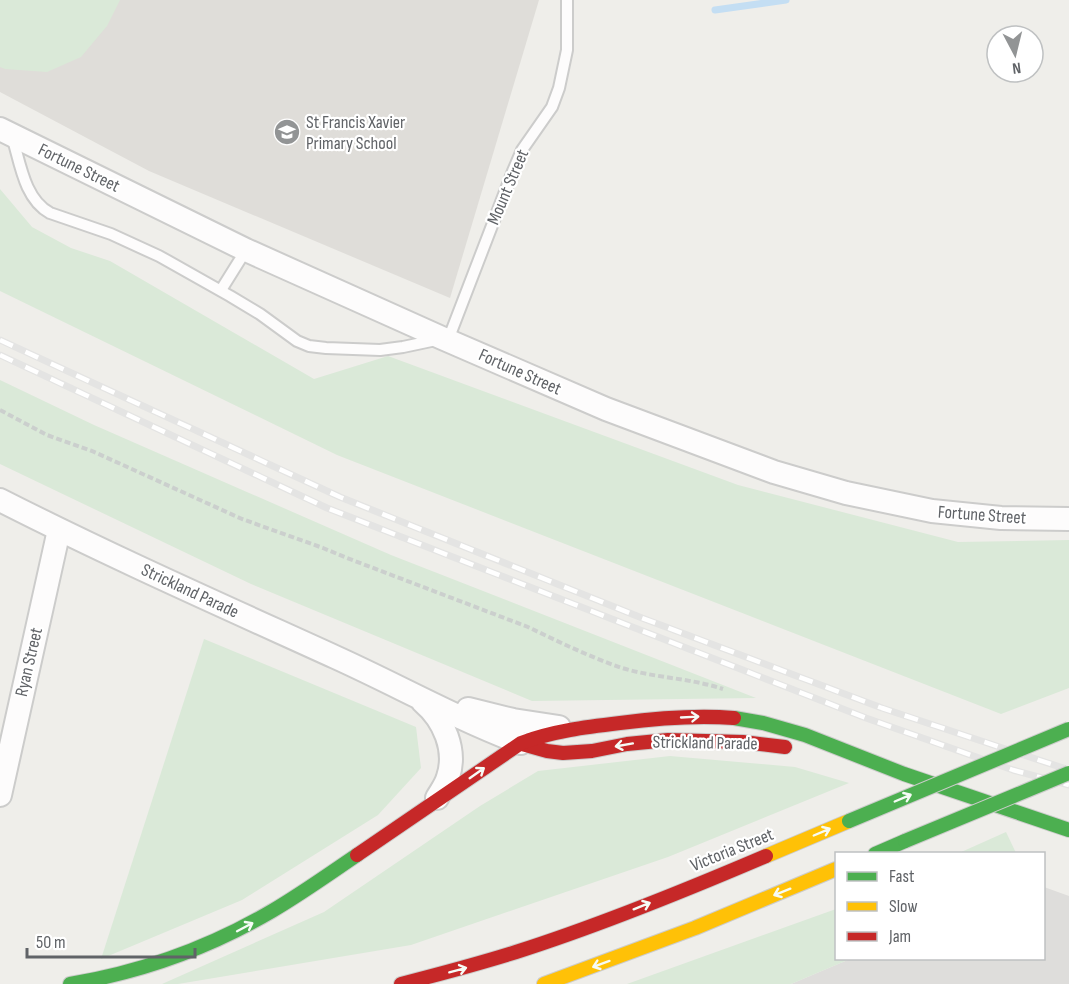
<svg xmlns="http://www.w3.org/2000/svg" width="1069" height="984" font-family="'Sofia Sans Condensed',sans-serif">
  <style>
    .industrial { fill: #dedddb }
    .education { fill: #dfddd9 }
    .green { fill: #dae9d8 }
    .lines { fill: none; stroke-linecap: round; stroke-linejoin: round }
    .stream { stroke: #c4def3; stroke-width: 7 }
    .lane-casing { stroke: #cccccb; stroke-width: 14 }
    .street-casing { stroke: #cccccb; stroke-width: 26 }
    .fast-casing { stroke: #cccccb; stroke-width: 16 }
    .slow-casing { stroke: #cccccb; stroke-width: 16 }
    .jam-casing { stroke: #cccccb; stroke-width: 16 }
    .path { stroke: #cbcfcd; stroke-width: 4; stroke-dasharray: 6 3; stroke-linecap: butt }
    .lane { stroke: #fdfcfc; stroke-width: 10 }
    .street { stroke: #fdfcfc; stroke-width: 22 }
    .fast { stroke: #4caf50; stroke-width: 14 }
    .slow { stroke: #ffc107; stroke-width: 14 }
    .jam { stroke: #c62828; stroke-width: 14 }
    .rail-casing { stroke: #e4e4e3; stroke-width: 7 }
    .rail { stroke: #fff; stroke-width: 4.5; stroke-dasharray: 14; stroke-linecap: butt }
    .fast-bridge-casing { stroke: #cccccb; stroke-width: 16; stroke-linecap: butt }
    .fast-bridge { stroke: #4caf50; stroke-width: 14 }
    .oneway { stroke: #f6fbf6 }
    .labels { text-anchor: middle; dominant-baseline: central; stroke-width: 4.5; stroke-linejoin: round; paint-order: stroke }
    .poi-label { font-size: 18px; fill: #606367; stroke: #fff; text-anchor: start }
    .street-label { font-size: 18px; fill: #606367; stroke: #fff }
  </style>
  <rect width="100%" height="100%" fill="#efeeea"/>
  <polygon class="industrial" points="1044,887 1069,896 1069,984 791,984 850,959 1044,958"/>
  <polygon class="education" points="0,0 539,0 450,298 149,171 0,92"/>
  <g class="green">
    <polygon points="0,0 120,0 107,26 81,57 47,72 5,69 0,67"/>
    <polygon points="0,189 32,227 71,248 110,261 314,379 388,356 738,485 958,542 1069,540 1069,688 1001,714 337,455 0,291"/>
    <polygon points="0,380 94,425 391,555 756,698 532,701 251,584 0,464"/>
    <polygon points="204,639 416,727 421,768 378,815 242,900 101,959"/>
    <polygon points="670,756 795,767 849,783 668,857 411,945 178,984 162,984 324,912 480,806 538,771"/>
    <polygon points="1006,832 1016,853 959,853"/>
    <polygon points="836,909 836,958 850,959 791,984 627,984"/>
  </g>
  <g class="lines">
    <polyline class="stream" points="715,10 786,0"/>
    <g class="lane-casing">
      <g id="lane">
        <path d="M12,136c8,26 12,63 38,77l61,21 48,22 71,40 30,18 37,27 12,5 17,2 54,2 23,-3 33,-7"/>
        <polyline points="221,290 246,250"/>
        <polyline points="448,340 513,171 522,150 552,107 559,88 567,50 567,0"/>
      </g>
    </g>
    <g class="street-casing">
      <g id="street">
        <polyline points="0,129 246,250 442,338 606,409 774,472 846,493 932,511 1001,518 1069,519"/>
        <path d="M0,500c110,56 223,106 335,157 62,28 122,62 186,86"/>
        <path d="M423,702c21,18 34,48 25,75 -2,8 -7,14 -11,21"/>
        <polyline points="468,709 513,720 559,727"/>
        <polyline points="0,795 59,530"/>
      </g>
    </g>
    <g class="fast-casing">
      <g id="fast">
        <polyline points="734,718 763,723 805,735 904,774 1069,830"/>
        <polyline points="875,854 905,841"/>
        <path d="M70,984c72,-12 139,-36 202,-73 29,-17 57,-37 85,-56"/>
      </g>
    </g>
    <g class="slow-casing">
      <g id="slow">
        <polyline points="766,856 849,821"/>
        <polyline points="544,984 695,928 836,869"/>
      </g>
    </g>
    <g class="jam-casing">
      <g id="jam">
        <polyline points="522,744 547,751 563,753 592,751 627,744 668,740 743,742 785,747"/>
        <path d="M357,855l164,-112c32,-12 65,-16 99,-20 38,-5 76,-8 114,-5"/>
        <path d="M401,984c39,-10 77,-20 115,-32 85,-27 168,-61 250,-96"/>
      </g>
    </g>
    <path class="path" d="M0,410l47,25 45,16 150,68 81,29 24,10 181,69c31,15 62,30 94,41 33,10 68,10 101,21"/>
    <use href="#lane" class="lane"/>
    <use href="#street" class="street"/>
    <use href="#fast" class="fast"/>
    <use href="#slow" class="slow"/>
    <use href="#jam" class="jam"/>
    <g class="rail-casing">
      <g id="rail">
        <polyline points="0,340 340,497 642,618 882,708 1069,770"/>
        <polyline points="0,355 327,508 866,718 1013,770 1069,785"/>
      </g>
    </g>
    <use href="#rail" class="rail"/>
    <g class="fast-bridge-casing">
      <g id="fast-bridge">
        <polyline points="849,821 1069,729"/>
        <polyline points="905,841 1069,773"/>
      </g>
    </g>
    <use href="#fast-bridge" class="fast-bridge"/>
  </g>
  <defs><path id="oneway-shaft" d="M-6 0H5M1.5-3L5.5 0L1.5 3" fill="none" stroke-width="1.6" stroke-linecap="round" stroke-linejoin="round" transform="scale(1.5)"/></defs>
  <g class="oneway">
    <use href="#oneway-shaft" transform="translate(690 717) rotate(-3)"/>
    <use href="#oneway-shaft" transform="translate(624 745) rotate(170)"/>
    <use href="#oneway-shaft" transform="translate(477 773) rotate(-35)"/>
    <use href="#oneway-shaft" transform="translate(903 798) rotate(-23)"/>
    <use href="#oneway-shaft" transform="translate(822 832) rotate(-23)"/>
    <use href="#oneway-shaft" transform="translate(782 892) rotate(158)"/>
    <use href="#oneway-shaft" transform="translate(642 906) rotate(-22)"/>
    <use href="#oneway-shaft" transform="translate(245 927) rotate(-28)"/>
    <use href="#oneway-shaft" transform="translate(601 964) rotate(160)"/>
    <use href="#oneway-shaft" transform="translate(458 970) rotate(-15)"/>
  </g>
  <defs>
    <g id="school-disc" transform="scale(1.35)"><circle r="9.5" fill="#929495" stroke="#fff"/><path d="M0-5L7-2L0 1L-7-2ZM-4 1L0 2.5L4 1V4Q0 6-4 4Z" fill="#fff"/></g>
  </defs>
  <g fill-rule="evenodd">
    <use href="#school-disc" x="287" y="132"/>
  </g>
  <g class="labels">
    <g class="poi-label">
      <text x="306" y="122">St Francis Xavier<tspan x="306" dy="21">Primary School</tspan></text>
    </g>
    <g class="street-label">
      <text transform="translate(79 168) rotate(26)">Fortune Street</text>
      <text transform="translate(508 187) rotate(-67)">Mount Street</text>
      <text transform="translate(520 372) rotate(24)">Fortune Street</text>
      <text transform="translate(982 515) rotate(4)">Fortune Street</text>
      <text transform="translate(190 591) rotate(25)">Strickland Parade</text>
      <text transform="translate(29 662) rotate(-77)">Ryan Street</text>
      <text transform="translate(705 743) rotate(1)">Strickland Parade</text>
      <text transform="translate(732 850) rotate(-22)">Victoria Street</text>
    </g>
  </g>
  <rect x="835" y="852" width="210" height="108" fill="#ffffff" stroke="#bfc1c2" stroke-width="1.5"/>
  <rect x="847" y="872" width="30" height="9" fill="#4caf50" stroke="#bfc1c2" stroke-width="1.5"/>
  <text x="889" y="882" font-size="18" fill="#606367">Fast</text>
  <rect x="847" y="902" width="30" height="9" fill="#ffc107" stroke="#bfc1c2" stroke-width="1.5"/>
  <text x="889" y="912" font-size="18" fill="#606367">Slow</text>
  <rect x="847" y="932" width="30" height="9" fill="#c62828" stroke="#bfc1c2" stroke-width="1.5"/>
  <text x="889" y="942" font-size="18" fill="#606367">Jam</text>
  <g transform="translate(1015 54) rotate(173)"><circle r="28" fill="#ffffff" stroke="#bfc1c2" stroke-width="1.5"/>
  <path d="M0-4.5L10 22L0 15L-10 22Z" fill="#929495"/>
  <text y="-9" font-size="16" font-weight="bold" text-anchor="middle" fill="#606367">N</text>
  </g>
  <path d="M27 948v9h168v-9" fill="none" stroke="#606367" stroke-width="3"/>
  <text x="36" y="948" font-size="18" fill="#606367" stroke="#ffffff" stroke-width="4.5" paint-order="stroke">50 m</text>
</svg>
